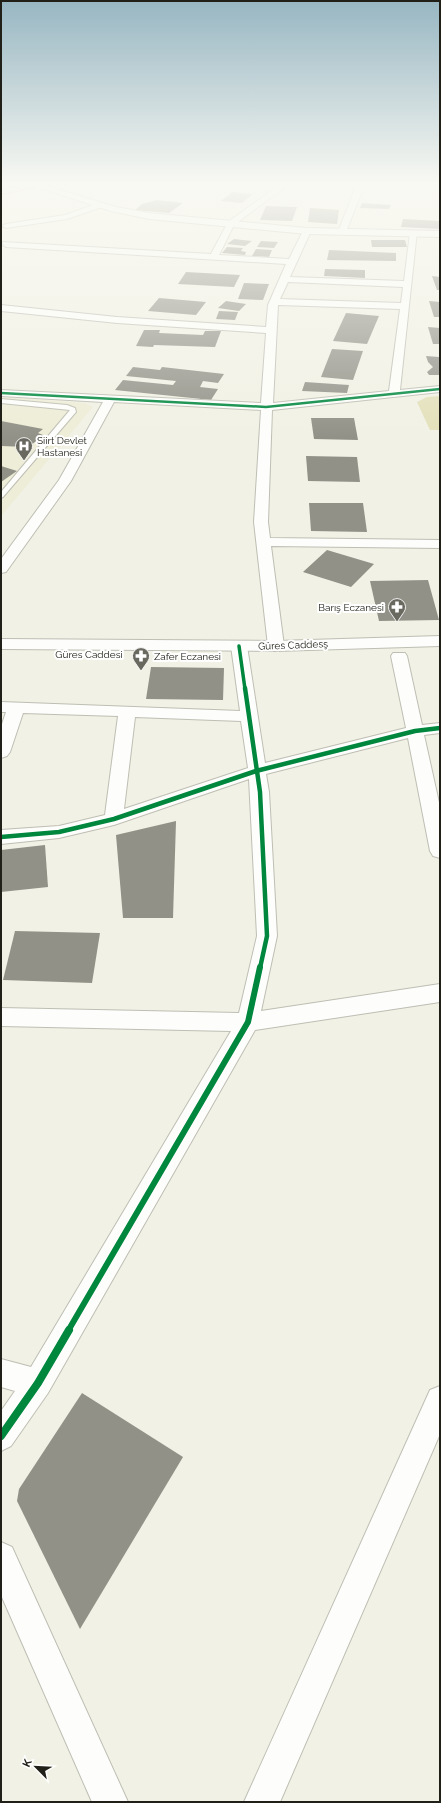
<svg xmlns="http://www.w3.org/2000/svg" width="441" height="1803" font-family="Raleway,sans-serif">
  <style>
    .built { fill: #eeedd7 }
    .green { fill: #e3e0ba }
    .building { fill: #919188 }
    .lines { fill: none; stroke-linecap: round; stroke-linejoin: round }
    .service-casing { stroke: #bebeb4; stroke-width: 2 }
    .minor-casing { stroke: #bebeb4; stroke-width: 2 }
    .tertiary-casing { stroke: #bebeb4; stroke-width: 2 }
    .trunk-casing { stroke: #afad93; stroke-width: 2 }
    .service { fill: #fdfdfb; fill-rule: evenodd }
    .minor { fill: #fdfdfb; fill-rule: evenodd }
    .tertiary { fill: #fdfdfb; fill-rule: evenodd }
    .trunk { fill: #e6e4d4; fill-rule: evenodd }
    .cycleway-far4-casing { stroke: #fff; stroke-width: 4 }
    .cycleway-far3-casing { stroke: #fff; stroke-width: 5.5 }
    .cycleway-far2-casing { stroke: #fff; stroke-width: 7 }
    .cycleway-far1-casing { stroke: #fff; stroke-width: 8 }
    .cycleway-casing { stroke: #fff; stroke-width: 10 }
    .cycleway-far4 { stroke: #00873e; stroke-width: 2.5 }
    .cycleway-far3 { stroke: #00873e; stroke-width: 3.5 }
    .cycleway-far2 { stroke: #00873e; stroke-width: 4.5 }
    .cycleway-far1 { stroke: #00873e; stroke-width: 6 }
    .cycleway { stroke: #00873e; stroke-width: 8 }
    .labels { text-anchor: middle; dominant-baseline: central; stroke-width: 4; stroke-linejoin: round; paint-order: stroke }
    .far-poi-label { font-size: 10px; fill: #212018; stroke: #fff; text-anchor: start }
    .far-street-label { font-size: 10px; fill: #212018; stroke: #fff }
  </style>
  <rect width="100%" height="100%" fill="#f1f1e5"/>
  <polygon class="built" points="1,397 85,403 93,407 1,516"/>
  <polygon class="green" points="440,396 440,430 430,430 417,402 427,397"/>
  <g class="building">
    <polygon points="232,192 253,194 242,203 221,201"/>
    <polygon points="157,200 183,203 169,213 135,210 142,204"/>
    <polygon points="362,203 391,205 389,209 360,208"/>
    <polygon points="266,206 297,207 292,221 260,220"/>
    <polygon points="310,208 339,210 337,224 308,222"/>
    <polygon points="403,219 440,221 440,229 401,227"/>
    <polygon points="234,239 252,241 245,246 227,244"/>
    <polygon points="371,240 405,240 407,247 372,247"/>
    <polygon points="261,241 278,242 274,248 257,247"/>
    <polygon points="227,247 243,248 241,251 246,252 245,255 222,253"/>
    <polygon points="256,249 272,250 269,257 252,256"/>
    <polygon points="329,250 396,253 396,261 327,260"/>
    <polygon points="325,269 365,270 365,278 324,276"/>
    <polygon points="186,272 240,275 234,287 178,284"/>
    <polygon points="432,276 440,277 440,290 437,290"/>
    <polygon points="244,283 269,284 263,300 238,299"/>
    <polygon points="159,298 206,302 196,315 148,311"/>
    <polygon points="226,301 246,304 239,311 218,308"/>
    <polygon points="429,301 440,302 439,317 434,317"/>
    <polygon points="219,311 238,312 235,320 216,319"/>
    <polygon points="346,313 379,316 367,344 333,341"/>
    <polygon points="428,327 440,328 439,344 433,344"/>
    <polygon points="144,330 160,330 159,333 203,335 205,331 221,331 215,347 154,345 153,347 136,346"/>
    <polygon points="332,349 363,351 353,380 321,377"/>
    <polygon points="440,355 440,375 429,375 427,372 433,367 428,362 426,356 439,357"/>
    <polygon points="133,367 160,370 162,367 224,374 218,383 203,381 200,387 218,389 211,400 115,390 123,380 173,385 176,381 126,376"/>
    <polygon points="305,382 349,385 347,393 302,391"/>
    <polygon points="311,418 354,418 358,440 314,439"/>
    <polygon points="1,421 43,429 38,433 43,435 42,437 28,447 1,446"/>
    <polygon points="306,456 357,457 360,482 308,481"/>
    <polygon points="1,466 17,471 1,482"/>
    <polygon points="309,503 363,503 367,532 311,531"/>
    <polygon points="327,550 374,564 351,587 303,572"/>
    <polygon points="428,580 439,620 379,621 370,581"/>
    <polygon points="151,667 224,668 223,700 146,699"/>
    <polygon points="176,821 173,918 123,918 116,835"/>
    <polygon points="45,845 48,887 1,892 1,850"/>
    <polygon points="15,931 100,933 92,983 3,980"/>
    <polygon points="82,1393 183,1457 80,1629 17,1501 19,1489"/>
  </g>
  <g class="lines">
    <g class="service-casing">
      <polygon id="service" points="1,399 67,405 75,408 76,412 3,497 1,498 1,492 70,410 1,403"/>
    </g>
    <g class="minor-casing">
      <g id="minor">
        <path d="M278,186h8l-52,39 -15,30 70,4 14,-28 4,-2 4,2 -21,46 114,4 6,-48 7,-2 -17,159 40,-4v6l-168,18 -4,112 2,16 170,2v8l-169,-2 13,100 -3,3h-10l-3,-3 -14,-124 7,-112 -147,-8 -43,79 -65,91 -5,1v-14l58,-79 44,-78 -102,-6v-6l260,13 5,-70 -149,-10 -116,-12v-6l116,12 149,10 2,-22 18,-41 -280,-17 -4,-3 1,-2 208,12 17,-32zM288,282l115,5 -2,16 -121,-4zM278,305l122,4 -11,82 -116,12z"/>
        <polygon points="356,186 364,186 346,232 339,234 338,232"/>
        <polygon points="99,203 103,205 102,207 67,219 6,228 2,226 6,224 65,215"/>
        <path d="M239,641l5,2 3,3 18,117 141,-35 -15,-72 2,-3h12l2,3 15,69 18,-2v10l-16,2 16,72v51l-7,-2 -3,-5 -22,-113 -142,36 3,18 8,144 -16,75 179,-27v18l-185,28 -207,363 -37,53 -10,5v-40l14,-20 -14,-4v-28l30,8 200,-336 -230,-5v-18l238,5 18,-77 -8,-157 -135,46 -55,13 -58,6v-14l58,-4 46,-11 13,-99 -95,-3 -13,39 -3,4 -6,2v-31l5,-15h-5v-10l239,9 -9,-65 3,-3zM135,717l106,4 7,47 -124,41z"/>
        <polygon points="440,1386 440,1434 280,1802 244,1802 430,1390"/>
        <polygon points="1,1542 12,1547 128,1802 92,1802 1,1595"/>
      </g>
    </g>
    <g class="tertiary-casing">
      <g id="tertiary">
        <polygon points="34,186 46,186 116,207 149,213 307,228 440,231 440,237 307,234 149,219 111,211"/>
        <polygon points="440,636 440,646 276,651 1,649 1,639 276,641"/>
      </g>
    </g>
    <g class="trunk-casing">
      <polygon id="trunk" points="21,186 36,186 32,188 1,194 1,190"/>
    </g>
    <use href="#service" class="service"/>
    <use href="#minor" class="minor"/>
    <use href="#tertiary" class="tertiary"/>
    <use href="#trunk" class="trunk"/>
    <g class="cycleway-far4-casing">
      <polyline id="cycleway-far4" points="1,393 266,407 440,389"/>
    </g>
    <g class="cycleway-far3-casing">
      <polyline id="cycleway-far3" points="239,646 245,689"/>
    </g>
    <g class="cycleway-far2-casing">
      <g id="cycleway-far2">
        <polyline points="245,688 260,792 267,936 260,968"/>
        <polyline points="1,837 59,832 114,819 256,771 415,731 440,728"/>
      </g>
    </g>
    <g class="cycleway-far1-casing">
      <polyline id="cycleway-far1" points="68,1331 248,1022 260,967"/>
    </g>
    <g class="cycleway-casing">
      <polyline id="cycleway" points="1,1436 38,1383 69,1330"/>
    </g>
    <use href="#cycleway-far4" class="cycleway-far4"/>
    <use href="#cycleway-far3" class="cycleway-far3"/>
    <use href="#cycleway-far2" class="cycleway-far2"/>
    <use href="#cycleway-far1" class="cycleway-far1"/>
    <use href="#cycleway" class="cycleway"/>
  </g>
  <linearGradient id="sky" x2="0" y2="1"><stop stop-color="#97b6c2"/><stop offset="0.42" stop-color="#f9f9f3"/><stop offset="1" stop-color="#f9f9f3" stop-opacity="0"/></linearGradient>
  <rect width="441" height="438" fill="url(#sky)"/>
  <defs>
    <g id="hospital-pin" transform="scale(0.9)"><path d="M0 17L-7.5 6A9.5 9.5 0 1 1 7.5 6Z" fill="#6a6960" stroke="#fff"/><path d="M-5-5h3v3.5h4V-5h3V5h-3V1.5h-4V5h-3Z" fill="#fff"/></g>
    <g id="pharmacy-pin" transform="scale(0.9)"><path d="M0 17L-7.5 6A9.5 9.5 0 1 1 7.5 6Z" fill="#6a6960" stroke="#fff"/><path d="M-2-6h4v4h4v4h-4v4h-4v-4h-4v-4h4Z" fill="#fff"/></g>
  </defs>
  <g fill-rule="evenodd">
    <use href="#hospital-pin" x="24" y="446"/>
    <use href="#pharmacy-pin" x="397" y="607"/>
    <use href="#pharmacy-pin" x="141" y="656"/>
  </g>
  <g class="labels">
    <g class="far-poi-label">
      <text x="37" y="440">Siirt Devlet<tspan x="37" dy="12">Hastanesi</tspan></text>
      <text x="384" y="607" text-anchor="end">Barış Eczanesi</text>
      <text x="154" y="656">Zafer Eczanesi</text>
    </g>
    <g class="far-street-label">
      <text transform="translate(293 645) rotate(-2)">Güres Caddesş</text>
      <text x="89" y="654">Güres Caddesi</text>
    </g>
  </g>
  <rect width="441" height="1803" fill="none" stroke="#212018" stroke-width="4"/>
  <g transform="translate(36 1767) rotate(294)" stroke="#ffffff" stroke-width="3" paint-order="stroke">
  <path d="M0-3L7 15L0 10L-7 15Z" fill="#212018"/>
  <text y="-6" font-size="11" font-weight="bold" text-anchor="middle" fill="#212018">K</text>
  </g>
</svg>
